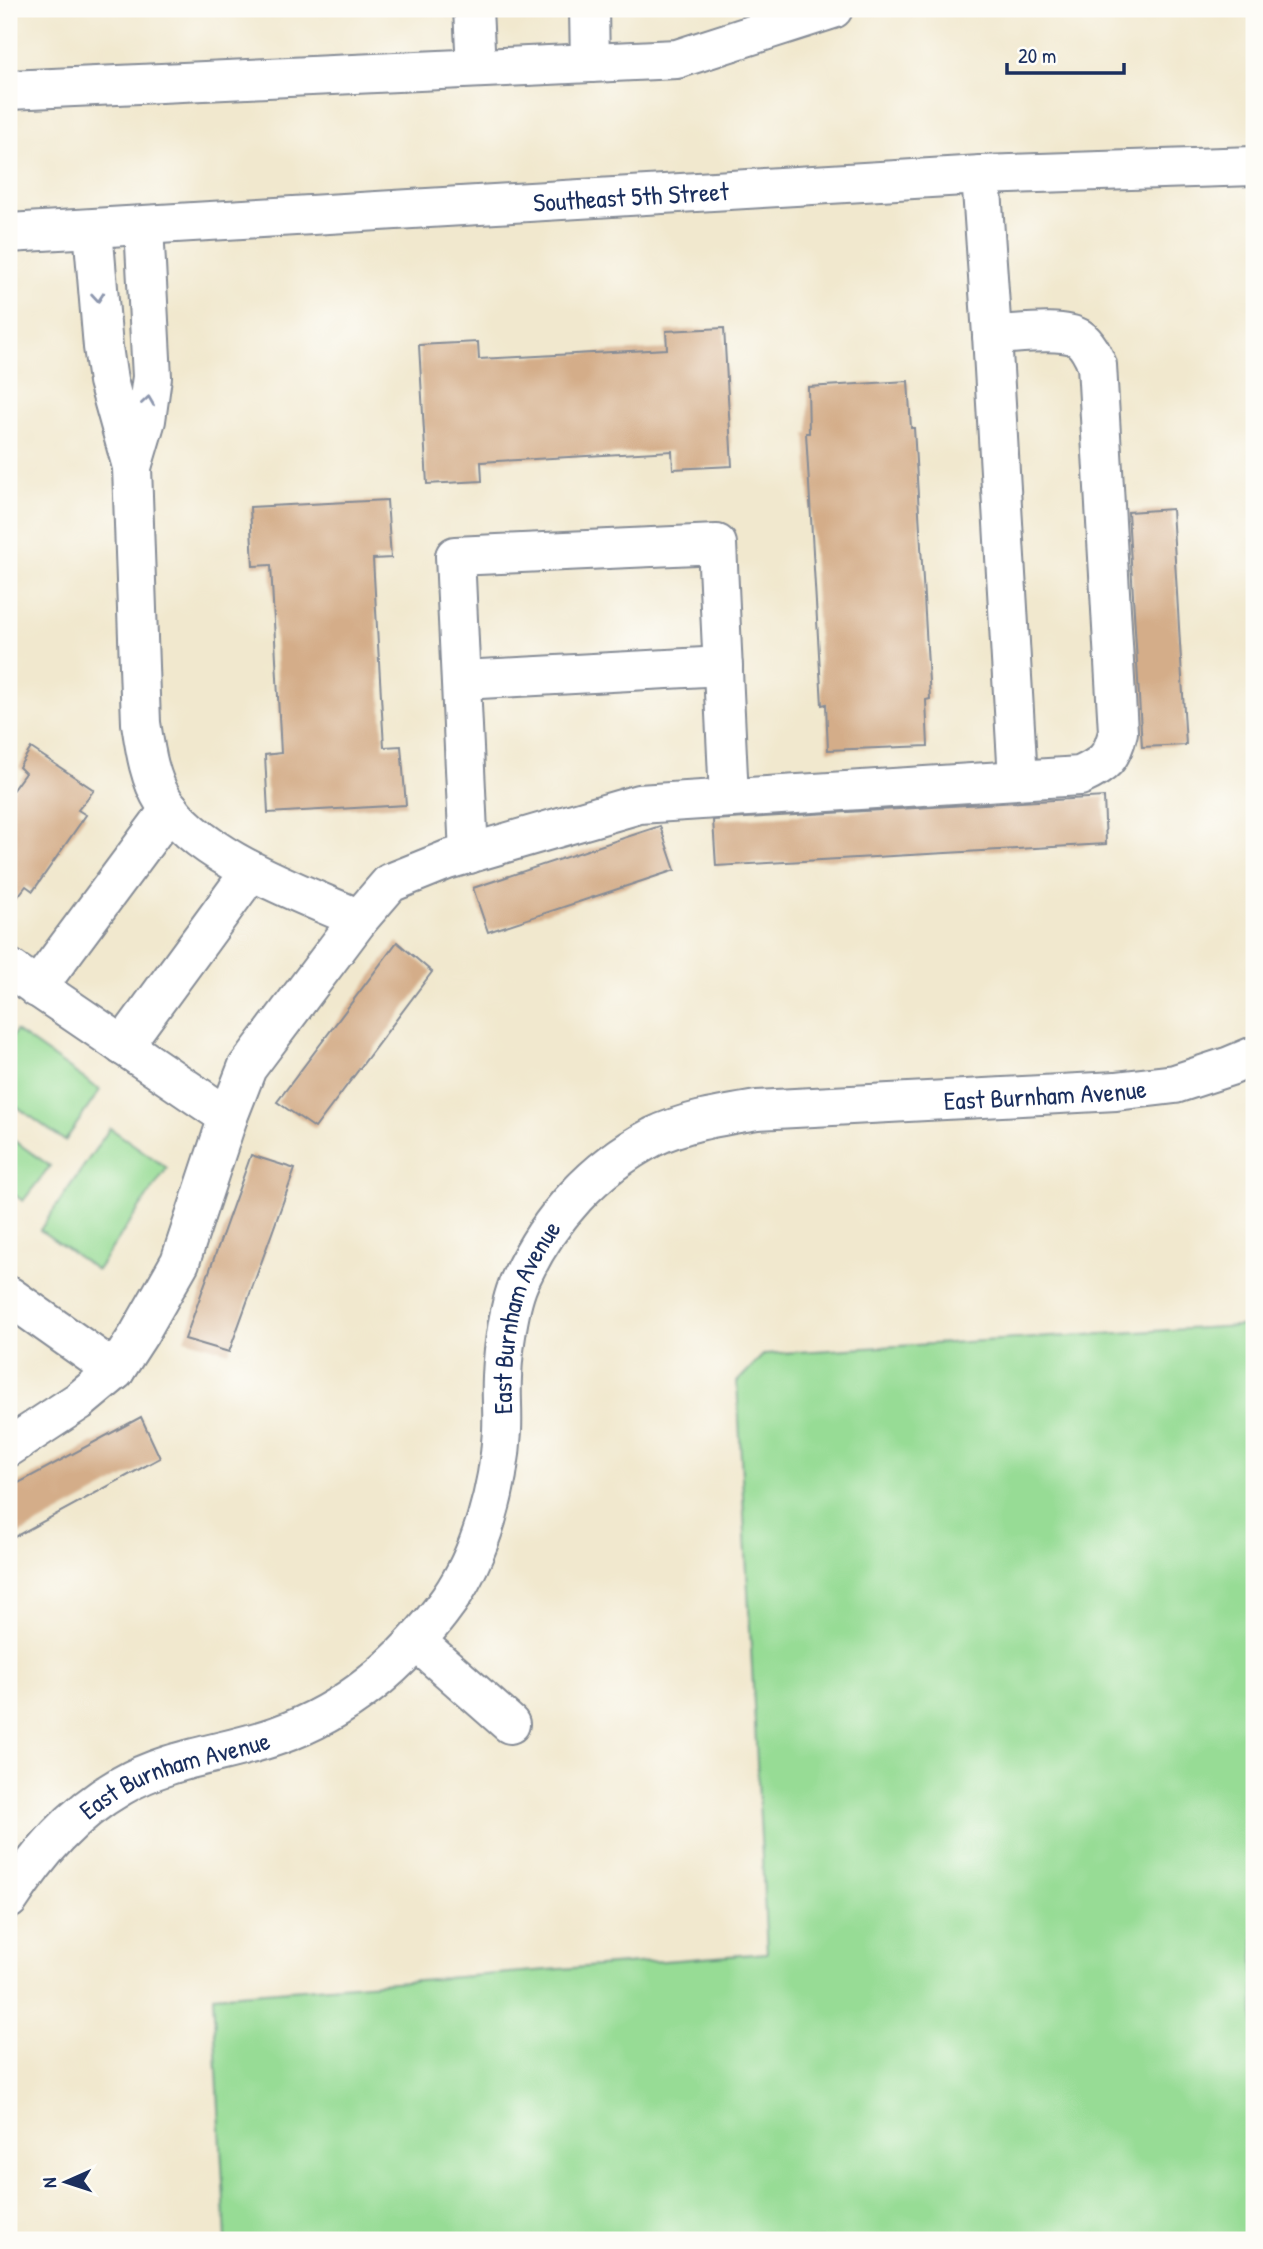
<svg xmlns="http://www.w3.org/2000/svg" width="1263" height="2249" font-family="'Patrick Hand',sans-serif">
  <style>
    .green { fill: #97dc95; stroke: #59867a; stroke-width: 2 }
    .building { fill: #d4ad89 }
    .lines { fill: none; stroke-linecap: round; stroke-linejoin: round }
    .minor-casing { stroke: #868c96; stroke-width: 42 }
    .minor { stroke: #fff; stroke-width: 38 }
    .oneway { stroke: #8d97ae }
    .labels { text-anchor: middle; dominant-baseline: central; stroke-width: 7; stroke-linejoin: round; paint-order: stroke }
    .street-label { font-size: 26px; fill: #1b2f5e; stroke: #fdfcf7 }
  </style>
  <rect width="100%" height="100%" fill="#fdfcf7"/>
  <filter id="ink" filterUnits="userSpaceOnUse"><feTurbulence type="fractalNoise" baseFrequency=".0143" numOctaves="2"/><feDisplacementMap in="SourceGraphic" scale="14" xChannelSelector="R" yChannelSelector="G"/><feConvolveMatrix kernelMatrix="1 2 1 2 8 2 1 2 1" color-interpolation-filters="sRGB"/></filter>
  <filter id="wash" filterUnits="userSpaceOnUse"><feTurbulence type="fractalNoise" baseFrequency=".00686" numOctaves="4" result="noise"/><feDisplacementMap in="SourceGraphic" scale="28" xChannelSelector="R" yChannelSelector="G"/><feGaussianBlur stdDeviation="1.57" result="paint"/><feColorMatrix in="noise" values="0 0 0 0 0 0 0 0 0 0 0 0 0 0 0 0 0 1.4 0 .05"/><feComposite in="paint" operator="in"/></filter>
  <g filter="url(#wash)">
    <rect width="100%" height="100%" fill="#f1e8ce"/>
    <g class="green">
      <polygon points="16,1031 100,1090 65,1141 9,1101 9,1041"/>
      <polygon points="110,1128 167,1168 97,1270 40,1230"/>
      <polygon points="9,1137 50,1166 23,1201 9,1191"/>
      <polygon points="1254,1325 1254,2240 226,2240 213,1996 767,1953 737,1382 764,1354"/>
    </g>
    <g id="blocks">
      <g class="building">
        <polygon points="724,328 732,466 673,469 672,451 481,462 482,481 427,484 419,345 478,342 479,359 667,349 666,331"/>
        <polygon points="908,381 911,428 914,428 930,699 926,700 928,746 828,750 826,704 822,705 806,433 809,433 808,387"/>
        <polygon points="387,500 391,558 373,559 384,747 401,746 406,805 268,813 265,755 281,753 271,565 253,566 250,507"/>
        <polygon points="1172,509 1186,745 1142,747 1128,512"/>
        <polygon points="31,748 94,790 78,810 86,815 33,891 26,886 9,908 9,795 25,773 19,767"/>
        <polygon points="1104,797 1106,844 716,866 713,820"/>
        <polygon points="660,826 675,870 488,932 473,888"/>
        <polygon points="397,942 432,972 315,1128 277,1102"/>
        <polygon points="251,1155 295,1169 229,1352 185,1339"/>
        <polygon points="141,1417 160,1458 9,1540 9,1488"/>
      </g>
    </g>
  </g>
  <g filter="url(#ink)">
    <use href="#blocks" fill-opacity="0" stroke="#868c96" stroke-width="2"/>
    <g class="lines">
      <g class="minor-casing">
        <g id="minor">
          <polyline points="473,9 476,68"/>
          <polyline points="589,9 590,63"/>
          <polyline points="9,90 677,59 833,9"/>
          <path d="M93,229l10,118 5,34 24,86 9,256c4,25 8,55 22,77 36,58 136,92 196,119"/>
          <path id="s1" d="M9,233l972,-58 273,-9"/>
          <polyline points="992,335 1018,779"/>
          <polyline points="132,467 146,420 152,377 144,226"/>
          <polyline points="461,680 723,666"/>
          <polyline points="469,854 455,556 717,544 729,798"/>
          <polyline points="9,968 228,1117"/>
          <polyline points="37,988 170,809"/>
          <polyline points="123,1046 251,871"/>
          <polyline points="9,1296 115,1371"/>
          <path d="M9,1447l70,-46 36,-30 24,-37 41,-72 48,-145 19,-49 112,-149 31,-36 57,-23 192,-56 441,-28c24,-11 32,-18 38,-44l-21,-367c-4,-9 -9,-21 -18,-27 -18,-11 -66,-3 -87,-3l-11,-160"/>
          <polyline points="417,1642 510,1724"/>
          <path id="s2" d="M9,1899c31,-47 62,-84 112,-113 49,-29 106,-32 158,-51 71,-25 127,-75 170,-135 32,-46 50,-113 53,-169 1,-18 -1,-36 0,-54 1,-27 7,-75 19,-99 28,-60 73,-110 132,-141 33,-16 68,-21 104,-27l359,-19 59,-7 55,-18 24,-10"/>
        </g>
      </g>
      <use href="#minor" class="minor"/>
    </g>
    <defs><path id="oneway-chevron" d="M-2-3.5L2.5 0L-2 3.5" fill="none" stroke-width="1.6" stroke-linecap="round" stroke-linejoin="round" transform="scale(1.75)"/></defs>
    <g class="oneway">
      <use href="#oneway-chevron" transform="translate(98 297) rotate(85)"/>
      <use href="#oneway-chevron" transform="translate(148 401) rotate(-82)"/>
    </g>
  </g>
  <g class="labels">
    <g class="street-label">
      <text stroke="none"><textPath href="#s1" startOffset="623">Southeast 5th Street</textPath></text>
      <text stroke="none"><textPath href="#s2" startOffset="1475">East Burnham Avenue</textPath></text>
      <text stroke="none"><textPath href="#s2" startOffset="845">East Burnham Avenue</textPath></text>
      <text stroke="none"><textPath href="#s2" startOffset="215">East Burnham Avenue</textPath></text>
    </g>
  </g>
  <rect width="1263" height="2249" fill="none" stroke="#fdfcf7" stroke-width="35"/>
  <g transform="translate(66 2182) rotate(267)" stroke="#fdfcf7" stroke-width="5" paint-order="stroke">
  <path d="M0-5L12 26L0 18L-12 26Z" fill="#1b2f5e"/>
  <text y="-10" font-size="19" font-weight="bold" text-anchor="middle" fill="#1b2f5e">N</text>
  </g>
  <path d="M1007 63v10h117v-10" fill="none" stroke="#1b2f5e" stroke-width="3.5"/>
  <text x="1018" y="63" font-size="21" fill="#1b2f5e" stroke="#fdfcf7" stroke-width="5" paint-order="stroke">20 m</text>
</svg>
